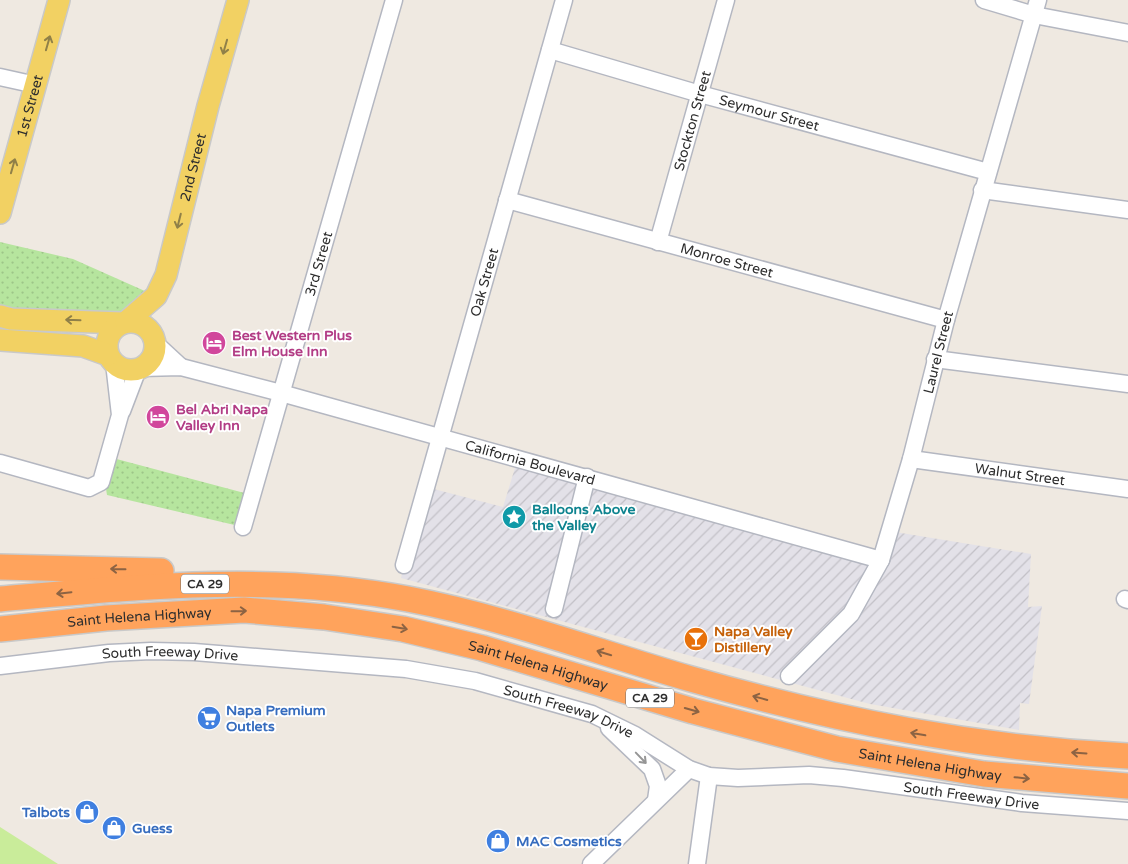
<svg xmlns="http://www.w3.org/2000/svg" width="1128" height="864" font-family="'Varela Round',sans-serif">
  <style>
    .industrial { fill: url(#industrial-furrows) }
    .grass { fill: url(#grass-dots) }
    .pitch { fill: #c9ec9a }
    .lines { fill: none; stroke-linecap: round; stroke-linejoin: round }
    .minor-casing { stroke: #b4b7c1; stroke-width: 19 }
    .major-casing { stroke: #c9c9c9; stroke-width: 24 }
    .highway-casing { stroke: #c9c9c9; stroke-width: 28 }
    .minor { stroke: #fff; stroke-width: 16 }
    .major { stroke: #f2d163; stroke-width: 21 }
    .highway { stroke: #ffa35c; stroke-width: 25 }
    .oneway { stroke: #908048 }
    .oneway2 { stroke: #8c6343 }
    .oneway3 { stroke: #969696 }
    .labels { text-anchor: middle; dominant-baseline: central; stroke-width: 4; stroke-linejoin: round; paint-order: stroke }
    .shield { fill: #fff; stroke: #6d6d6d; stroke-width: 1 }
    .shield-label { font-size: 12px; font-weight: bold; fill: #2e2e2e }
    .street-label { font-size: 14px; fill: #2e2e2e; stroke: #fff }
    .hotel-label { font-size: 14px; font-weight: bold; fill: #b23c85; stroke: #fff; text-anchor: start }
    .culture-label { font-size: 14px; font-weight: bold; fill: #0d838f; stroke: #fff; text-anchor: start }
    .food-label { font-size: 14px; font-weight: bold; fill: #c56008; stroke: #fff; text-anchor: start }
    .shop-label { font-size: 14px; font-weight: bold; fill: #366cbe; stroke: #fff; text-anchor: start }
  </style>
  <defs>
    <pattern id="industrial-furrows" width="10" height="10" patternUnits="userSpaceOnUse" patternTransform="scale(1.25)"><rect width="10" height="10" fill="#e3e1e8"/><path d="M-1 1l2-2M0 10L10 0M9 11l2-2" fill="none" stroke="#c3c1c7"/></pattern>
    <pattern id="grass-dots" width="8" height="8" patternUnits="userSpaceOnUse" patternTransform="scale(1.25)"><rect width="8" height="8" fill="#b6e59e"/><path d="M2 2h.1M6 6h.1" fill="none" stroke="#9dc588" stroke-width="1.8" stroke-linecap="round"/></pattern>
  </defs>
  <rect width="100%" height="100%" fill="#efe9e1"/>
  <polygon class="industrial" points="518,458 880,559 889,531 1031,554 1028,607 1042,606 1029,704 1020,703 1019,730 870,704 401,578 426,487 503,507"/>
  <g class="grass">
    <polygon points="0,242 73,259 156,296 125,322 0,316"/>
    <polygon points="109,457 252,495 243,527 107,495 104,476"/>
  </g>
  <polygon class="pitch" points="0,827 58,864 0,864"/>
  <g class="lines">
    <g class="minor-casing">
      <g id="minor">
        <polyline points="984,0 1034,15 1128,33"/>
        <path id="s1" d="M550,50l150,44 288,78"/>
        <polyline points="0,77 36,85"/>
        <polyline points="982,190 1128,210"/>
        <path id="s2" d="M507,200l439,120"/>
        <path id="s3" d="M658,242l68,-242"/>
        <polyline points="155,343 181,367"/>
        <polyline points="935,359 1128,384"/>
        <path id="s4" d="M141,368l40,-1 100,26 600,167"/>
        <polyline points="122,411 138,369"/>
        <path id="s5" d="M911,459l217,30"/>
        <polyline points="0,463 89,488 101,482 120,415 114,363"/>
        <path id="s6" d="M243,527l151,-527"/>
        <path id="s7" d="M404,565l160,-565"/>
        <polyline points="1125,599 1128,600"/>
        <polyline points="554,609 587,477"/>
        <path id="s8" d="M0,666l109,-13 42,-2 43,1 212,17 69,12 117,33 43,21 54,34 20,7 29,2 71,-3 34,3 179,25 106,8"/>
        <path id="s9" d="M789,676l62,-62 30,-54 30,-101 35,-139 92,-320"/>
        <polyline points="609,728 652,769 658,786 656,800"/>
        <polyline points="591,864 689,769"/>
        <polyline points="697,864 709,776"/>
      </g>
    </g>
    <g class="major-casing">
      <g id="major">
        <path id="s10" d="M0,213l59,-213"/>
        <polyline points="0,316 11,319 122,323"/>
        <circle cx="131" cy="346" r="24"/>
        <path id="s11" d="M126,322l30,-26 10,-21 42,-169 30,-106"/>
        <polyline points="0,340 83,346 108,355"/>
      </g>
    </g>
    <g class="highway-casing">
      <g id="highway">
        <polyline points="0,567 161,571"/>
        <path d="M0,599c137,-12 272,-26 408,0 96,18 189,53 283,80 147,42 284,69 437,77"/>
        <path id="s12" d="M0,629l106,-11 138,-8 80,7 79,12 79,19 211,63 144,38 147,25 144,12"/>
      </g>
    </g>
    <use href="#minor" class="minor"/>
    <use href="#major" class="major"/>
    <use href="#highway" class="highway"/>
  </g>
  <defs><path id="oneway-shaft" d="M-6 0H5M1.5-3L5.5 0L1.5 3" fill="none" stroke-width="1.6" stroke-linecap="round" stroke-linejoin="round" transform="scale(1.25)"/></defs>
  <g class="oneway">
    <use href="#oneway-shaft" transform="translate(48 43) rotate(-74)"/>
    <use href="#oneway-shaft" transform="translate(225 47) rotate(106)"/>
    <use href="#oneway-shaft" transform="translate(13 166) rotate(-74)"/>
    <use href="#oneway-shaft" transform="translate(179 221) rotate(104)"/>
    <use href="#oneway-shaft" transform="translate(73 320) rotate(-178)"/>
  </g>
  <g class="oneway2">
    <use href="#oneway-shaft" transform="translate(118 569) rotate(-179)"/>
    <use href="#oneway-shaft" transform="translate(64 593) rotate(174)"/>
    <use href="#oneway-shaft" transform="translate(239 611) rotate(-1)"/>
    <use href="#oneway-shaft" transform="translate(400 628) rotate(10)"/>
    <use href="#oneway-shaft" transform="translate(604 653) rotate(-163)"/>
    <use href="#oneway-shaft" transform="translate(760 698) rotate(-165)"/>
    <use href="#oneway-shaft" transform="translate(692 710) rotate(16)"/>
    <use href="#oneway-shaft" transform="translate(918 734) rotate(-170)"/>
    <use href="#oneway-shaft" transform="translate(1079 753) rotate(-176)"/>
    <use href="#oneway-shaft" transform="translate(1022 778) rotate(6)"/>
  </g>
  <use class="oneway3" href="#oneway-shaft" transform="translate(641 758) rotate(46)"/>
  <defs>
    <g id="hotel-disc" transform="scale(1.25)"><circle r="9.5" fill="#d1479c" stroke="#fff"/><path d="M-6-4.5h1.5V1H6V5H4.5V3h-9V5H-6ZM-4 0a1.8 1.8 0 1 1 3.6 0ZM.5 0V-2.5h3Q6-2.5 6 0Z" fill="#fff"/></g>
    <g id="sight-disc" transform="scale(1.25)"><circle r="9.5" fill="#0f9aa8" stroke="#fff"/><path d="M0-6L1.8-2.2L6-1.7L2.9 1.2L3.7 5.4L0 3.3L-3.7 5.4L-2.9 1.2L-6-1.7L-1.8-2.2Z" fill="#fff"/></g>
    <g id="bar-disc" transform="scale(1.25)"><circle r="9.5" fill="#e8710a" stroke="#fff"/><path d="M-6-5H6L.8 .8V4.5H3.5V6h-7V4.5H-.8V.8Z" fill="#fff"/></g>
    <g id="supermarket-disc" transform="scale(1.25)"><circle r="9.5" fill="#3f7fe0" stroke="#fff"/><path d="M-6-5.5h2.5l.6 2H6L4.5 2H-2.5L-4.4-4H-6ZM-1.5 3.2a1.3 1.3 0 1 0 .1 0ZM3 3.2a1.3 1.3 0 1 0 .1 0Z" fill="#fff"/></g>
    <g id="shop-disc" transform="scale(1.25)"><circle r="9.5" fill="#3f7fe0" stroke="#fff"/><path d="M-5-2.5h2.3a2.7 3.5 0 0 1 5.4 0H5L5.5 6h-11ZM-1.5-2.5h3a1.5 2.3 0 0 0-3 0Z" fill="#fff"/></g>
  </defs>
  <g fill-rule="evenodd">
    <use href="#hotel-disc" x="214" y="343"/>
    <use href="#hotel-disc" x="158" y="417"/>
    <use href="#sight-disc" x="514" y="517"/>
    <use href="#bar-disc" x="696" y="639"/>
    <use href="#supermarket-disc" x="209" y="718"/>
    <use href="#shop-disc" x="87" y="812"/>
    <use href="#shop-disc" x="114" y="828"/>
    <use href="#shop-disc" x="498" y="841"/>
  </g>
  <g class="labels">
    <g class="shield">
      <rect x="181" y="574.5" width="48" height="19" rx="4"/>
      <rect x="626" y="688.5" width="48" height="19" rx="4"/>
    </g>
    <g class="shield-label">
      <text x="205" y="584">CA 29</text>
      <text x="650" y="698">CA 29</text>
    </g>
    <g class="street-label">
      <text stroke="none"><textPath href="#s10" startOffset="111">1st Street</textPath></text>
      <text stroke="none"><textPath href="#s1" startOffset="228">Seymour Street</textPath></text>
      <text stroke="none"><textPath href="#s3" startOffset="126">Stockton Street</textPath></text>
      <text stroke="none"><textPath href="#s11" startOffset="174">2nd Street</textPath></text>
      <text stroke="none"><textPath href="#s2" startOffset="228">Monroe Street</textPath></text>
      <text stroke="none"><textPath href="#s6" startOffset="274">3rd Street</textPath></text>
      <text stroke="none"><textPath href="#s7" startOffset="294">Oak Street</textPath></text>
      <text stroke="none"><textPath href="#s9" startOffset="365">Laurel Street</textPath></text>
      <text stroke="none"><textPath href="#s4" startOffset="402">California Boulevard</textPath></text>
      <text stroke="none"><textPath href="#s5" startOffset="110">Walnut Street</textPath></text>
      <text stroke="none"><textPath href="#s12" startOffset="140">Saint Helena Highway</textPath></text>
      <text stroke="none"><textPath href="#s8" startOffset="171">South Freeway Drive</textPath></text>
      <text stroke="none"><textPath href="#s12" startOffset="545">Saint Helena Highway</textPath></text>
      <text stroke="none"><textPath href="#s8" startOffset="576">South Freeway Drive</textPath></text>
      <text stroke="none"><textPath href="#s12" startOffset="950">Saint Helena Highway</textPath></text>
      <text stroke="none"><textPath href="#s8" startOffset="996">South Freeway Drive</textPath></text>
    </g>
    <g class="hotel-label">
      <text x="232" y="335">Best Western Plus<tspan x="232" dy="16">Elm House Inn</tspan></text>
      <text x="176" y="409">Bel Abri Napa<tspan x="176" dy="16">Valley Inn</tspan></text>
    </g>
    <g class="culture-label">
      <text x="532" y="509">Balloons Above<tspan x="532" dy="16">the Valley</tspan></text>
    </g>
    <g class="food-label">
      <text x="714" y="631">Napa Valley<tspan x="714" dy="16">Distillery</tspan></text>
    </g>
    <g class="shop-label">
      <text x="226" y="710">Napa Premium<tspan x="226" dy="16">Outlets</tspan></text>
      <text x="70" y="812" text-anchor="end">Talbots</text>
      <text x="132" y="828">Guess</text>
      <text x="516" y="841">MAC Cosmetics</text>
    </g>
  </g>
</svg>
